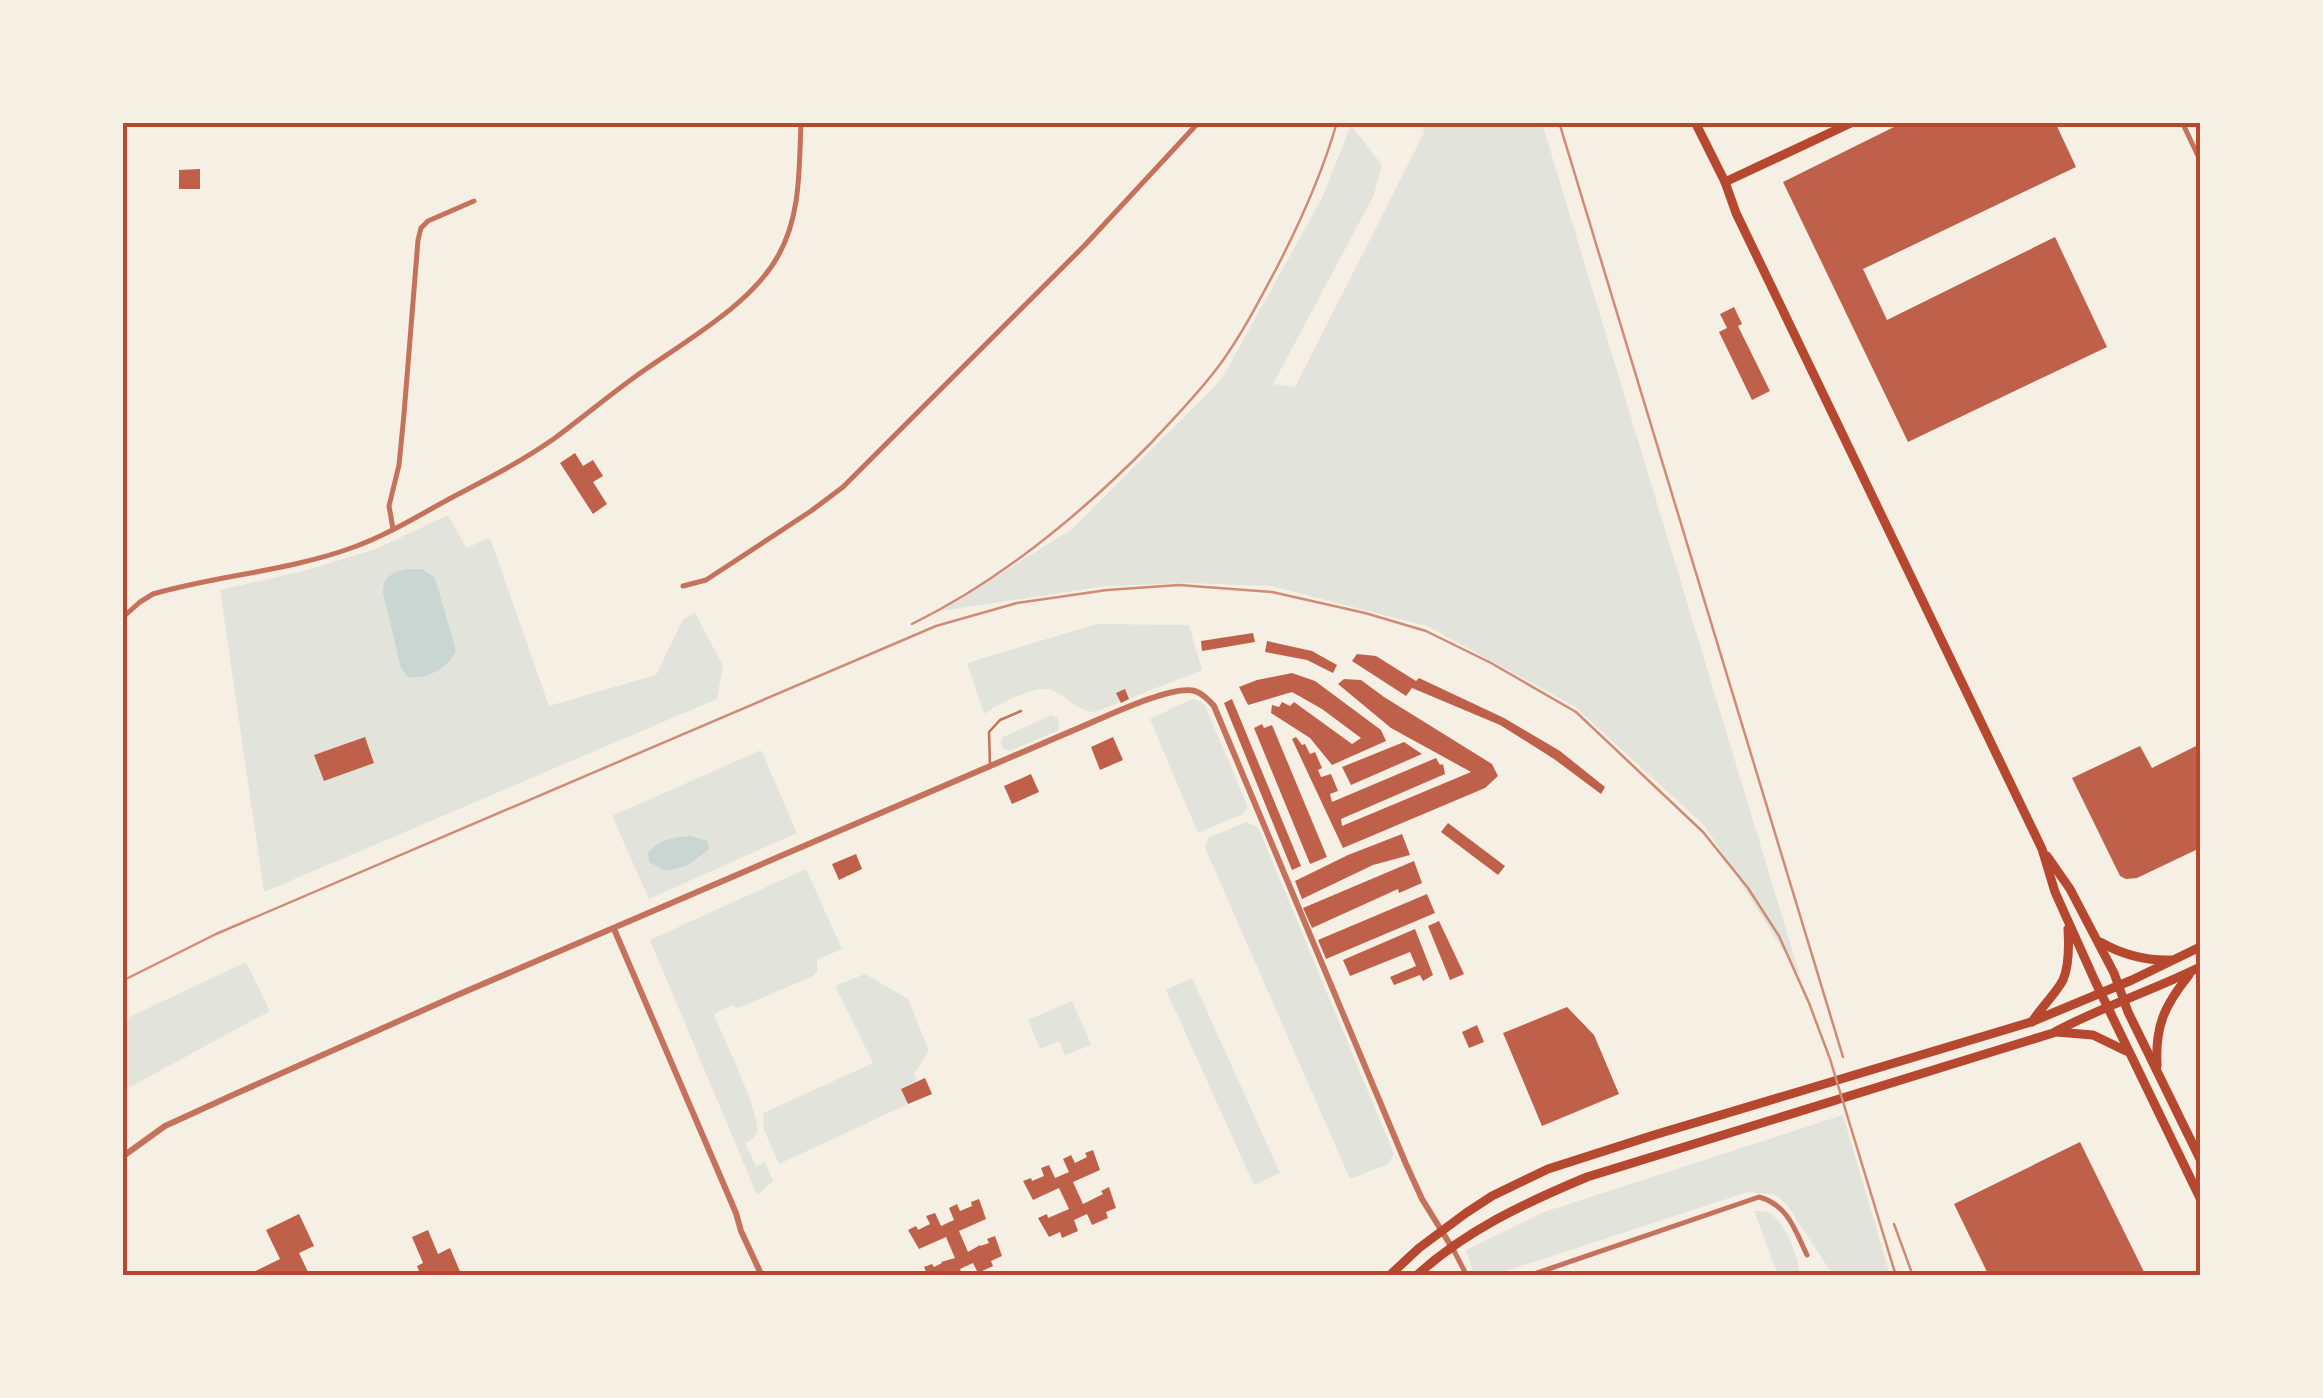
<svg xmlns="http://www.w3.org/2000/svg" width="2323" height="1398" font-family="'PT Sans Narrow',sans-serif">
  <style>
    .green { fill: #e2e4dc }
    .water { fill: #c9d6d2 }
    .building { fill: #bf614a }
    .lines { fill: none; stroke-linecap: round; stroke-linejoin: round }
    .service { stroke: #c5725c; stroke-width: 2.5 }
    .minor { stroke: #c5725c; stroke-width: 5 }
    .tertiary { stroke: #c5725c; stroke-width: 6 }
    .primary { stroke: #b5482f; stroke-width: 9 }
    .rail { stroke: #cf8b77; stroke-width: 2.5 }
    .neatline { fill: none; stroke: #b5482f; stroke-width: 4 }
  </style>
  <rect width="100%" height="100%" fill="#f6efe4"/>
  <g class="green">
    <polygon points="1423,123 1542,123 1801,979 1705,826 1574,706 1427,626 1271,586 1187,583 1106,586 941,611 1072,529 1221,380 1322,198 1351,125 1382,165 1374,195 1273,384 1295,387 1424,133"/>
    <polygon points="448,515 466,548 490,538 549,706 656,675 683,619 695,613 723,666 717,699 264,892 220,590 307,570 376,549"/>
    <path d="M1096,624l93,1 13,45 -107,42c-18,-1 -28,-16 -44,-22 -15,-6 -54,15 -67,24l-17,-51z"/>
    <polygon points="1192,699 1200,701 1205,706 1246,802 1247,808 1243,814 1198,833 1150,719"/>
    <polygon points="1051,715 1057,718 1060,725 1057,731 1010,751 1004,749 1001,743 1003,737"/>
    <polygon points="761,750 797,833 649,899 612,816"/>
    <polygon points="1246,822 1258,827 1394,1154 1388,1164 1350,1179 1206,850 1205,845 1208,838"/>
    <path d="M806,869l36,80 -25,11v12l-4,4 -75,32 -6,-3 -18,9c8,22 48,101 43,119 -2,5 -8,8 -12,10l11,23 9,-4 8,19 -16,14 -107,-255z"/>
    <polygon points="246,962 270,1011 123,1091 123,1020"/>
    <polygon points="865,974 908,999 929,1051 914,1074 917,1081 901,1089 908,1104 779,1164 764,1130 763,1113 873,1063 835,986"/>
    <polygon points="1192,978 1280,1173 1254,1185 1166,990"/>
    <polygon points="1072,1001 1091,1045 1065,1055 1059,1041 1040,1049 1028,1020"/>
    <polygon points="1843,1115 1890,1275 1833,1275 1787,1205 1775,1195 1748,1192 1494,1275 1474,1275 1466,1250 1544,1212"/>
    <path d="M1754,1211c7,0 11,-1 17,3 14,9 28,45 29,61h-22z"/>
  </g>
  <g class="water">
    <path d="M407,569h15l13,9 21,73c-7,17 -30,29 -48,26l-7,-9 -18,-75c-1,-16 10,-21 24,-24z"/>
    <path d="M691,836l16,5 2,8 -22,17 -21,5 -17,-9 -1,-9c9,-13 27,-16 43,-17z"/>
  </g>
  <g class="building">
    <polygon points="1904,122 2055,122 2076,167 1863,269 1887,320 2055,237 2107,347 1908,442 1783,182"/>
    <polygon points="200,169 200,189 179,189 179,170"/>
    <polygon points="1734,307 1742,324 1738,326 1770,391 1752,400 1719,332 1727,328 1720,314"/>
    <polygon points="575,453 583,466 593,460 603,476 593,482 607,504 593,514 560,463"/>
    <polygon points="1253,633 1255,642 1202,651 1201,641"/>
    <polygon points="1267,641 1312,651 1337,665 1333,673 1307,660 1265,652"/>
    <polygon points="1357,654 1376,656 1416,681 1419,678 1504,718 1560,751 1605,787 1601,794 1554,759 1500,725 1412,688 1406,696 1352,661"/>
    <polygon points="1292,673 1315,681 1381,730 1386,741 1332,765 1310,738 1271,713 1272,705 1279,707 1282,702 1290,706 1294,702 1352,744 1361,738 1322,709 1292,692 1248,705 1239,687 1257,680"/>
    <polygon points="1344,679 1361,680 1384,697 1492,764 1498,776 1485,788 1343,848 1292,739 1296,737 1302,745 1305,744 1310,754 1315,752 1322,768 1318,770 1321,777 1331,774 1338,791 1330,794 1332,802 1436,758 1440,765 1443,764 1445,774 1341,819 1342,826 1471,772 1391,728 1338,684"/>
    <polygon points="1125,689 1129,699 1121,703 1116,693"/>
    <polygon points="1232,699 1301,866 1292,870 1224,703"/>
    <polygon points="1262,724 1264,728 1272,725 1327,857 1310,864 1254,728"/>
    <polygon points="365,737 374,763 324,781 314,755"/>
    <polygon points="1113,737 1123,760 1100,770 1091,747"/>
    <polygon points="1404,742 1422,754 1351,785 1342,767"/>
    <polygon points="2200,744 2200,848 2137,878 2126,879 2120,876 2072,778 2140,746 2152,768"/>
    <polygon points="1031,774 1039,792 1012,804 1004,786"/>
    <polygon points="1448,823 1505,866 1498,875 1441,832"/>
    <polygon points="1402,834 1410,855 1373,865 1302,899 1295,881 1348,855"/>
    <polygon points="856,854 862,869 839,880 832,864"/>
    <polygon points="1414,861 1422,883 1399,893 1398,889 1312,928 1303,908"/>
    <polygon points="1427,894 1435,913 1326,959 1318,940"/>
    <polygon points="1439,921 1464,974 1450,980 1428,926"/>
    <polygon points="1415,929 1433,975 1423,981 1420,975 1394,985 1390,977 1416,966 1410,952 1350,976 1343,960"/>
    <polygon points="1567,1007 1594,1035 1619,1094 1542,1126 1503,1033"/>
    <polygon points="1477,1025 1484,1042 1469,1048 1462,1032"/>
    <polygon points="925,1078 932,1094 908,1104 901,1089"/>
    <polygon points="2080,1142 2146,1276 1989,1276 1954,1204"/>
    <polygon points="1093,1150 1100,1170 1073,1182 1083,1204 1103,1194 1101,1191 1109,1187 1116,1208 1106,1212 1108,1218 1092,1225 1087,1214 1074,1220 1078,1231 1062,1238 1060,1232 1049,1237 1038,1218 1047,1214 1048,1218 1069,1209 1059,1188 1033,1200 1023,1181 1031,1178 1032,1181 1044,1176 1041,1168 1049,1165 1055,1178 1069,1172 1063,1159 1071,1155 1075,1163 1087,1157 1085,1153"/>
    <polygon points="979,1199 986,1219 959,1231 968,1252 980,1245 980,1246 989,1243 987,1239 995,1236 1002,1256 991,1261 993,1266 978,1273 973,1263 960,1269 963,1276 928,1276 924,1267 932,1264 934,1267 942,1263 941,1262 955,1258 946,1237 919,1249 908,1230 916,1226 918,1230 930,1224 926,1216 935,1213 941,1226 954,1220 949,1208 957,1204 960,1211 972,1206 971,1202"/>
    <polygon points="299,1214 314,1246 299,1253 308,1272 301,1276 245,1276 280,1259 266,1230"/>
    <polygon points="428,1230 438,1254 450,1248 462,1276 421,1276 417,1266 423,1263 412,1237"/>
  </g>
  <g class="lines">
    <polyline class="service" points="990,766 989,732 1000,720 1021,711"/>
    <g class="minor">
      <polyline points="2182,122 2200,160"/>
      <polyline points="393,529 389,506 399,465 404,414 418,240 421,228 428,221 474,201"/>
      <polyline points="683,586 706,580 811,511 843,487 1085,245 1199,122"/>
      <path d="M122,618l18,-16 13,-8c66,-19 136,-23 201,-47 33,-12 64,-31 95,-48 36,-19 72,-37 106,-61 30,-22 59,-47 91,-69 43,-30 106,-66 132,-113 23,-40 21,-88 23,-134"/>
      <polyline points="1452,1247 1467,1276"/>
      <path d="M1528,1276l231,-79c29,8 36,33 48,58"/>
    </g>
    <g class="tertiary">
      <polyline points="614,929 736,1213 741,1231 762,1276"/>
      <path d="M122,1157l43,-31 70,-32 220,-98 619,-266c25,-10 97,-46 121,-39 8,3 13,8 19,15l192,458 16,35 29,47"/>
    </g>
    <g class="primary">
      <polyline points="1695,122 1725,182 1736,213 2042,849 2055,892 2095,981 2200,1198"/>
      <polyline points="1725,182 1853,122"/>
      <polyline points="2047,856 2070,889 2114,973 2128,1012 2200,1159"/>
      <path d="M2100,942c23,13 45,19 71,18"/>
      <path d="M2032,1022c8,-13 25,-30 31,-42 6,-14 6,-35 5,-51"/>
      <polyline points="2056,1032 2093,1035 2126,1051"/>
      <path d="M2157,1066c-2,-40 7,-60 32,-91"/>
      <polyline points="1389,1276 1419,1248 1466,1213 1492,1196 1548,1169 1654,1135 2031,1022 2132,980 2200,947"/>
      <path d="M1416,1276c50,-46 109,-73 171,-99l466,-144c47,-26 99,-42 147,-66"/>
    </g>
    <g class="rail">
      <polyline points="1559,122 1843,1057"/>
      <path d="M912,624c90,-44 168,-109 238,-180 24,-26 50,-52 71,-81 21,-29 37,-60 54,-92 25,-48 47,-96 62,-149"/>
      <polyline points="122,981 216,934 936,626 1017,603 1107,590 1179,585 1272,592 1365,613 1426,631 1491,663 1576,712 1703,832 1748,888 1779,936 1809,1003 1830,1059 1896,1276"/>
      <polyline points="1894,1224 1913,1276"/>
    </g>
  </g>
  <rect width="2323" height="1398" fill="none" stroke="#f6efe4" stroke-width="250"/>
  <rect x="125" y="125" width="2073" height="1148" class="neatline"/>
</svg>
